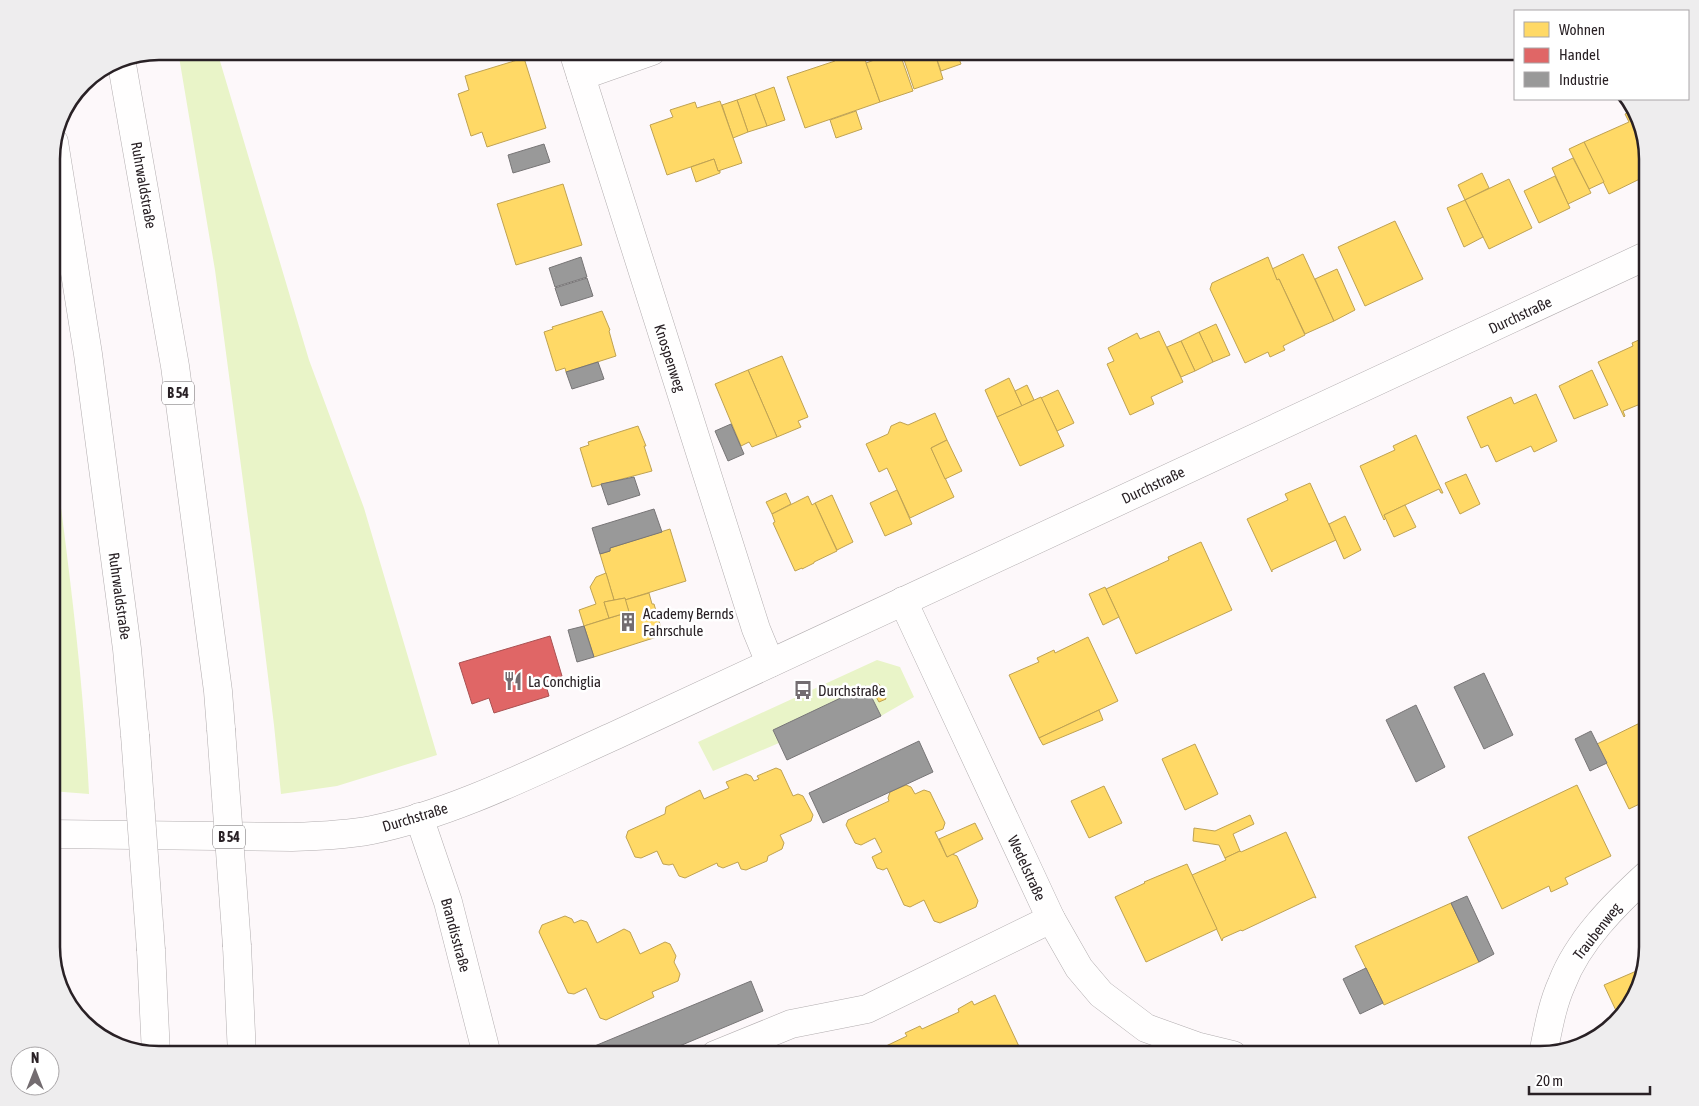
<svg xmlns="http://www.w3.org/2000/svg" width="1699" height="1106" font-family="'Asap Condensed',sans-serif">
  <style>
    .green { fill: #e9f4c8 }
    .homes { fill: #ffd966; stroke: #bfa252 }
    .shops { fill: #e06666; stroke: #a95152 }
    .industry { fill: #999; stroke: #777576 }
    .lines { fill: none; stroke-linecap: round; stroke-linejoin: round }
    .minor-casing { stroke: #b2adaf; stroke-width: 29 }
    .highway-casing { stroke: #b2adaf; stroke-width: 29 }
    .minor { stroke: #fffefe; stroke-width: 28 }
    .highway { stroke: #fffefe; stroke-width: 28 }
    .highway-bridge-casing { stroke: #b2adaf; stroke-width: 29; stroke-linecap: butt }
    .highway-bridge { stroke: #fffefe; stroke-width: 28 }
    .labels { text-anchor: middle; dominant-baseline: central; stroke-width: 5; stroke-linejoin: round; paint-order: stroke }
    .shield { fill: #fff; stroke: #696466; stroke-width: 1 }
    .shield-label { font-size: 14px; font-weight: bold; fill: #292125 }
    .street-label { font-size: 15px; fill: #292125; stroke: #fff }
    .poi-label { font-size: 15px; fill: #292125; stroke: #fff; text-anchor: start }
    .rim { fill: none; stroke: #292125; stroke-width: 2.5 }
  </style>
  <rect width="100%" height="100%" fill="#fdf8fa"/>
  <g class="green">
    <polygon points="178,51 217,51 309,360 364,508 437,755 337,786 281,794 274,725 256,579 215,270"/>
    <path d="M51,432c16,120 32,240 38,362l-38,-3z"/>
    <polygon points="877,660 900,667 914,697 881,716 866,686 773,730 779,743 713,771 698,742"/>
  </g>
  <g class="homes">
    <polygon points="843,51 862,51 880,102 805,128 787,77 835,61 833,55"/>
    <polygon points="899,51 913,91 880,102 866,63"/>
    <polygon points="901,51 934,51 943,79 914,89"/>
    <polygon points="934,51 972,51 958,56 961,64 941,71"/>
    <polygon points="524,58 546,128 487,147 482,132 471,136 458,94 469,90 465,76"/>
    <polygon points="774,87 785,120 767,126 755,94"/>
    <polygon points="755,94 767,126 748,132 737,100"/>
    <polygon points="737,100 748,132 733,138 722,105"/>
    <polygon points="720,101 742,163 718,171 714,159 667,175 650,125 673,117 670,110 695,102 697,108"/>
    <polygon points="1635,109 1648,158 1648,175 1609,194 1584,142 1629,122 1625,114"/>
    <polygon points="856,111 862,129 836,138 830,120"/>
    <polygon points="1584,142 1604,182 1589,189 1569,149"/>
    <polygon points="1573,158 1591,193 1568,204 1552,168"/>
    <polygon points="714,159 718,171 720,171 720,173 696,182 691,167"/>
    <polygon points="1482,173 1489,188 1465,200 1458,185"/>
    <polygon points="1555,176 1570,208 1539,223 1524,191"/>
    <polygon points="1509,179 1532,228 1489,249 1465,200"/>
    <polygon points="563,184 582,245 516,265 497,204"/>
    <polygon points="1465,200 1483,237 1464,247 1447,208"/>
    <polygon points="1395,221 1423,279 1365,306 1338,247"/>
    <polygon points="1303,254 1334,321 1305,334 1279,279 1277,280 1272,269"/>
    <polygon points="1268,257 1277,280 1279,279 1305,335 1283,346 1285,350 1270,357 1268,352 1245,363 1210,289 1212,283"/>
    <polygon points="1337,269 1355,310 1334,321 1315,279"/>
    <polygon points="602,311 610,330 609,331 616,356 566,372 565,368 556,371 544,332 553,329 552,327"/>
    <polygon points="1216,324 1230,355 1213,362 1199,332"/>
    <polygon points="1159,331 1183,382 1151,397 1154,404 1130,415 1107,364 1114,361 1108,348 1137,333 1140,339"/>
    <polygon points="1199,332 1213,362 1195,371 1181,341"/>
    <polygon points="1648,336 1648,401 1623,411 1625,416 1624,417 1598,362 1633,346 1632,343"/>
    <polygon points="1181,341 1195,371 1181,377 1167,347"/>
    <polygon points="782,356 808,417 798,421 801,427 777,437 748,370"/>
    <polygon points="748,370 777,437 752,447 749,442 741,446 715,384"/>
    <polygon points="1592,370 1608,405 1574,419 1559,386"/>
    <polygon points="1009,378 1022,406 997,417 985,390"/>
    <polygon points="1027,385 1034,400 1022,406 1015,391"/>
    <polygon points="1058,390 1074,423 1057,431 1041,398"/>
    <polygon points="1536,394 1557,441 1534,452 1531,446 1496,462 1488,445 1481,448 1467,417 1511,397 1514,404"/>
    <polygon points="1041,397 1064,446 1020,466 997,417"/>
    <polygon points="935,413 947,440 931,448 954,497 910,518 887,468 879,472 866,444 888,434 891,426 900,422 908,425"/>
    <polygon points="638,426 646,446 644,446 652,471 592,487 580,448 589,445 588,442"/>
    <polygon points="1416,435 1443,493 1441,493 1439,489 1405,505 1384,515 1386,518 1384,520 1360,466 1395,450 1393,446"/>
    <polygon points="947,440 962,471 945,479 931,448"/>
    <polygon points="1466,474 1480,504 1460,514 1445,483"/>
    <polygon points="1310,483 1336,540 1272,570 1272,572 1247,519 1288,500 1285,494"/>
    <polygon points="897,490 912,524 885,536 870,503"/>
    <polygon points="786,493 791,504 772,514 766,502"/>
    <polygon points="832,495 853,542 837,550 815,503"/>
    <polygon points="808,496 812,505 815,503 837,551 814,562 814,563 802,569 802,568 795,571 773,523 775,522 772,514"/>
    <polygon points="1405,505 1416,527 1394,537 1384,515"/>
    <polygon points="1345,516 1361,550 1344,559 1329,524"/>
    <polygon points="670,529 686,581 625,600 625,598 614,600 600,554 610,551 610,548"/>
    <polygon points="1201,542 1232,610 1136,654 1106,589 1169,560 1168,557"/>
    <polygon points="606,573 614,600 604,602 609,618 584,626 579,610 596,604 590,587 596,577"/>
    <polygon points="1105,587 1119,617 1103,625 1089,594"/>
    <polygon points="649,593 652,604 654,604 663,635 594,657 584,626 629,612 625,600"/>
    <polygon points="625,598 629,612 609,618 604,602"/>
    <polygon points="1088,637 1118,701 1039,738 1009,675 1039,662 1037,658 1054,650 1055,653"/>
    <polygon points="879,684 886,699 879,702 871,688"/>
    <polygon points="1099,710 1103,720 1043,745 1039,738"/>
    <polygon points="1648,719 1648,800 1629,809 1597,744"/>
    <polygon points="1195,744 1218,794 1185,810 1162,759"/>
    <polygon points="776,768 781,770 793,796 798,794 803,796 813,815 811,821 780,835 784,843 782,849 768,856 767,861 746,870 741,869 738,862 723,868 718,866 717,863 685,878 679,876 673,864 669,865 663,864 657,851 641,858 635,857 626,837 628,831 665,814 666,807 700,790 704,799 729,788 726,782 746,774 751,776 754,781 759,779 757,776"/>
    <polygon points="906,785 911,787 915,794 924,790 930,792 945,823 943,829 935,832 947,857 952,854 957,856 978,901 976,907 940,923 934,921 924,900 910,907 904,905 887,868 883,870 877,868 872,857 882,852 875,838 861,845 855,843 846,825 848,820 889,801 888,798 890,792"/>
    <polygon points="1577,785 1611,856 1565,878 1568,884 1551,892 1549,886 1502,909 1468,837"/>
    <polygon points="1104,786 1122,823 1089,838 1071,801"/>
    <polygon points="1250,815 1254,824 1233,834 1240,851 1225,858 1219,845 1193,841 1194,828 1215,831"/>
    <polygon points="975,823 983,839 947,857 939,839"/>
    <polygon points="1286,832 1316,898 1314,897 1242,931 1241,930 1223,938 1222,941 1192,875 1226,860 1225,858 1240,851 1241,852"/>
    <polygon points="1187,864 1217,929 1146,962 1115,897 1145,883 1144,882"/>
    <polygon points="1451,903 1479,962 1384,1005 1355,946"/>
    <polygon points="565,916 572,919 574,923 581,920 587,922 597,943 624,929 630,932 640,954 665,942 670,944 676,956 674,962 680,974 678,981 652,992 654,997 606,1020 600,1018 586,988 574,994 568,993 539,932 542,925"/>
    <polygon points="1641,969 1630,1007 1619,1017 1604,985"/>
    <polygon points="995,995 1023,1055 890,1055 886,1046 907,1036 905,1033 920,1026 922,1029 959,1012 958,1009 972,1001 974,1005"/>
    <polygon points="886,1046 890,1055 866,1055"/>
  </g>
  <polygon class="shops" points="550,636 562,676 545,682 549,696 494,713 489,698 472,704 459,663"/>
  <g class="industry">
    <polygon points="482,51 505,51 484,58"/>
    <polygon points="544,144 550,162 513,173 508,155"/>
    <polygon points="581,257 587,277 555,287 549,268"/>
    <polygon points="587,278 593,296 561,306 555,288"/>
    <polygon points="598,362 604,379 572,389 566,372"/>
    <polygon points="731,424 744,454 728,461 715,431"/>
    <polygon points="634,477 640,495 608,505 601,484"/>
    <polygon points="654,509 662,532 610,548 610,551 600,554 592,528"/>
    <polygon points="584,626 594,657 577,662 568,630"/>
    <polygon points="1484,673 1513,735 1484,749 1454,687"/>
    <polygon points="866,686 881,716 787,760 773,730"/>
    <polygon points="1416,705 1445,767 1416,782 1386,720"/>
    <polygon points="1591,731 1607,763 1590,771 1575,739"/>
    <polygon points="919,741 933,772 823,823 809,793"/>
    <polygon points="1467,896 1494,954 1479,962 1451,903"/>
    <polygon points="1366,968 1383,1003 1360,1014 1343,979"/>
    <polygon points="751,981 763,1011 658,1055 573,1055"/>
  </g>
  <g class="lines">
    <g class="minor-casing">
      <g id="minor">
        <polyline points="573,51 756,629 770,663"/>
        <polyline points="581,76 652,51"/>
        <polyline points="903,601 1051,919 1079,968 1101,994 1146,1028 1196,1046 1233,1055"/>
        <polyline points="419,817 448,902 487,1055"/>
        <path d="M51,834l241,3c27,-1 54,-2 80,-7 83,-17 166,-60 244,-95l1032,-480"/>
        <path d="M1543,1054c5,-24 9,-49 19,-71 16,-42 53,-79 86,-109"/>
        <polyline points="715,1055 791,1024 867,1009 1051,919"/>
      </g>
    </g>
    <g class="highway-casing">
      <g id="highway">
        <polyline points="121,59 175,366 218,691 221,729"/>
        <polyline points="54,142 88,354 127,649 135,735"/>
        <polyline points="237,946 242,1055"/>
        <polyline points="151,950 156,1054"/>
      </g>
    </g>
    <use href="#minor" class="minor"/>
    <use href="#highway" class="highway"/>
    <g class="highway-bridge-casing">
      <g id="highway-bridge">
        <polyline points="221,729 237,946"/>
        <polyline points="135,735 151,950"/>
      </g>
    </g>
    <use href="#highway-bridge" class="highway-bridge"/>
  </g>
  <defs>
    <g id="building-bare" transform="scale(1.5)"><path d="M-4-6H4V6H1V3H-1V6H-4ZM-2.5-4.3h1.7v1.8h-1.7ZM.8-4.3h1.7v1.8H.8ZM-2.5-1h1.7V.8h-1.7ZM.8-1h1.7V.8H.8Z" fill="#736c70" stroke="#fff" stroke-width="2.5" paint-order="stroke"/></g>
    <g id="restaurant-bare" transform="scale(1.5)"><path d="M-5-6h1v4h1v-4h1v4h1v-4h1v5L-1.5 .5V6h-2V.5L-5-1ZM5-6V6H3V1.5H1.5Q1.5-4 5-6Z" fill="#736c70" stroke="#fff" stroke-width="2.5" paint-order="stroke"/></g>
    <g id="bus-bare" transform="scale(1.5)"><path d="M-5-6H5V4H4V6H2V4H-2V6H-4V4H-5ZM-3.5-4V0h7V-4ZM-3.5 1.2v1.5H-2V1.2ZM2 1.2v1.5H3.5V1.2Z" fill="#736c70" stroke="#fff" stroke-width="2.5" paint-order="stroke"/></g>
  </defs>
  <g fill-rule="evenodd">
    <use href="#building-bare" x="628" y="622"/>
    <use href="#restaurant-bare" x="513" y="681"/>
    <use href="#bus-bare" x="803" y="690"/>
  </g>
  <g class="labels">
    <g class="shield">
      <rect x="162" y="381.5" width="32" height="23" rx="4"/>
      <rect x="213" y="825.5" width="32" height="23" rx="4"/>
    </g>
    <g class="shield-label">
      <text x="178" y="393">B 54</text>
      <text x="229" y="837">B 54</text>
    </g>
    <g class="street-label">
      <text transform="translate(144 185) rotate(80)">Ruhrwaldstraße</text>
      <text transform="translate(1520 315) rotate(-25)">Durchstraße</text>
      <text transform="translate(670 358) rotate(72)">Knospenweg</text>
      <text transform="translate(1153 485) rotate(-25)">Durchstraße</text>
      <text transform="translate(120 596) rotate(82)">Ruhrwaldstraße</text>
      <text transform="translate(415 817) rotate(-17)">Durchstraße</text>
      <text transform="translate(1027 868) rotate(65)">Wedelstraße</text>
      <text transform="translate(1597 931) rotate(-52)">Traubenweg</text>
      <text transform="translate(456 935) rotate(75)">Brandisstraße</text>
    </g>
    <g class="poi-label">
      <text x="643" y="613">Academy Bernds<tspan x="643" dy="17">Fahrschule</tspan></text>
      <text x="528" y="681">La Conchiglia</text>
      <text x="818" y="690">Durchstraße</text>
    </g>
  </g>
  <path d="M0 0H1699V1106H0ZM159 60H1540A99 99 0 0 1 1639 159V947A99 99 0 0 1 1540 1046H159A99 99 0 0 1 60 947V159A99 99 0 0 1 159 60Z" fill="#eeedee" fill-rule="evenodd"/>
  <path class="rim" d="M159 60H1540A99 99 0 0 1 1639 159V947A99 99 0 0 1 1540 1046H159A99 99 0 0 1 60 947V159A99 99 0 0 1 159 60Z"/>
  <rect x="1514" y="10" width="175" height="90" fill="#ffffff" stroke="#a9a6a8"/>
  <rect x="1524" y="22" width="25" height="15" fill="#ffd966" stroke="#a9a6a8"/>
  <text x="1559" y="35" font-size="15" fill="#292125">Wohnen</text>
  <rect x="1524" y="48" width="25" height="15" fill="#e06666" stroke="#a9a6a8"/>
  <text x="1559" y="60" font-size="15" fill="#292125">Handel</text>
  <rect x="1524" y="72" width="25" height="15" fill="#999999" stroke="#a9a6a8"/>
  <text x="1559" y="85" font-size="15" fill="#292125">Industrie</text>
  <g transform="translate(35 1071)"><circle r="24" fill="#ffffff" stroke="#a9a6a8"/>
  <path d="M0-4L9 19L0 12L-9 19Z" fill="#736c70"/>
  <text y="-8" font-size="14" font-weight="bold" text-anchor="middle" fill="#292125">N</text>
  </g>
  <path d="M1529 1086v8h121v-8" fill="none" stroke="#292125" stroke-width="2.5"/>
  <text x="1536" y="1086" font-size="15" fill="#292125" stroke="#ffffff" stroke-width="4" paint-order="stroke">20 m</text>
</svg>
